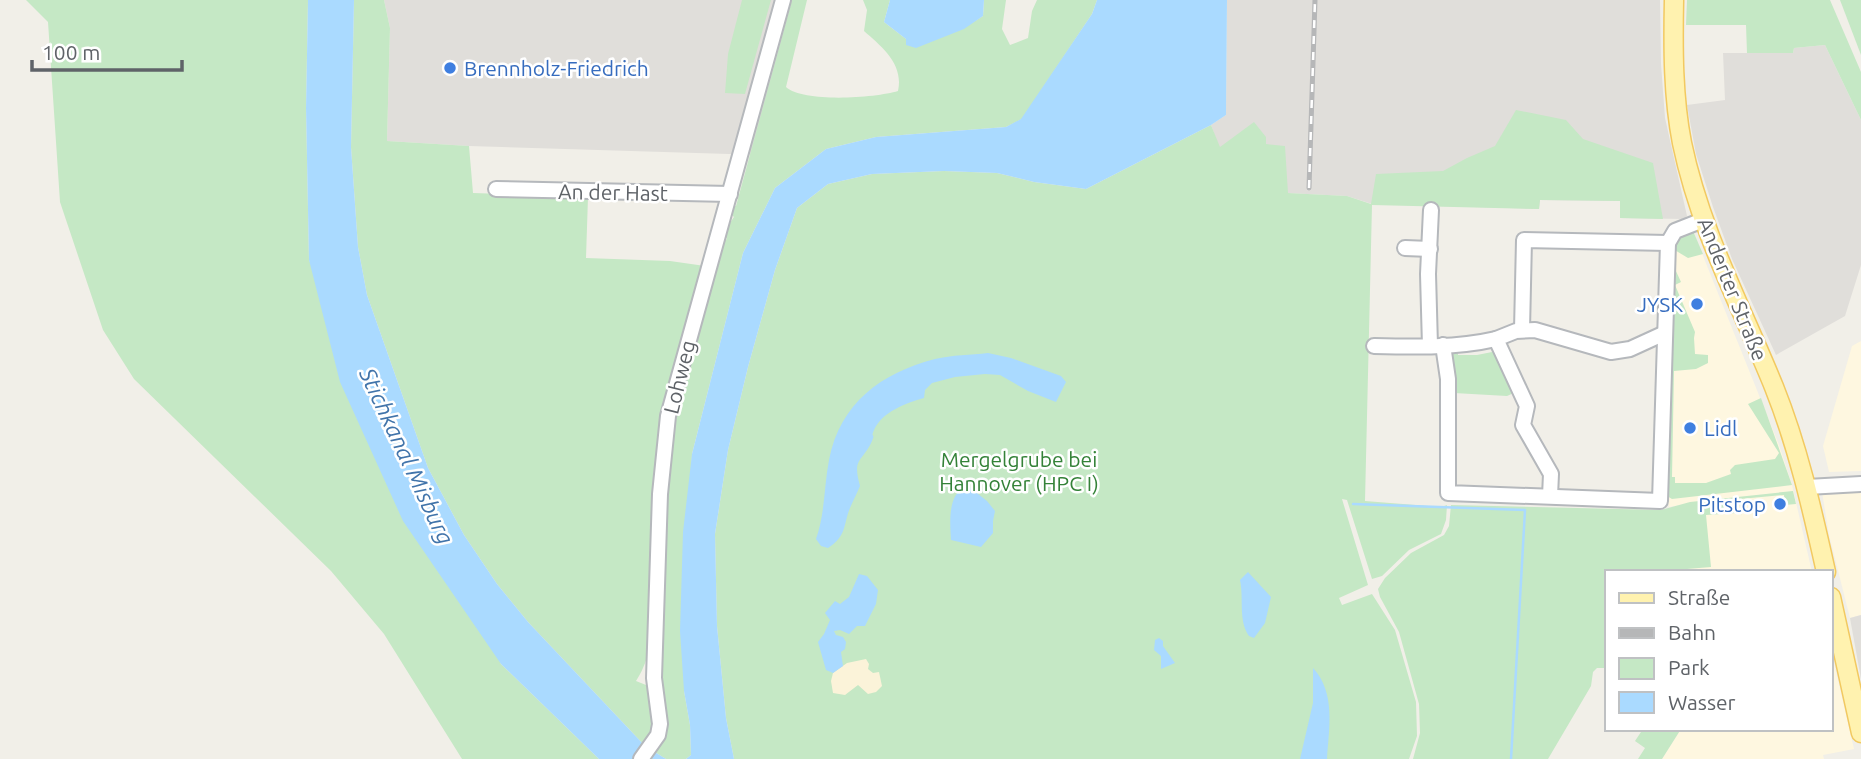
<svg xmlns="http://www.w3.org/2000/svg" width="1861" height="759" font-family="Ubuntu,sans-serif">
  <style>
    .commercial { fill: #fef7e0 }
    .industrial { fill: #e0deda }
    .green { fill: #c5e8c5 }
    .sand { fill: #fbf3d9 }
    .water { fill: #aadaff }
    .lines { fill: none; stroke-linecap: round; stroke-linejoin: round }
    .stream { stroke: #aadaff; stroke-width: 2.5 }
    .minor-casing { stroke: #b5b8bc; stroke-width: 18 }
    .major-casing { stroke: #f2c960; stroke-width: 21 }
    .minor { stroke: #fff; stroke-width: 14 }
    .major { stroke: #fff2af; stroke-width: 18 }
    .rail-casing { stroke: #b6b7b8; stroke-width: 5 }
    .rail { stroke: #fff; stroke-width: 2.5; stroke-dasharray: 8; stroke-linecap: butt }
    .shop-dot { fill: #3f7fe0; stroke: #fff; stroke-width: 2.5 }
    .labels { text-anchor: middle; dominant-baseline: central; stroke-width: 5; stroke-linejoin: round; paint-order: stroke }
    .shop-label { font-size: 21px; fill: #366cbe; stroke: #fff; text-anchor: start }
    .street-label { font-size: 21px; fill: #5f6368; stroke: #fff }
    .park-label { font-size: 21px; fill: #348238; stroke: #fff }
    .water-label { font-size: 23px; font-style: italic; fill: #4174aa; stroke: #fff }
  </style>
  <rect width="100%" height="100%" fill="#f1efe8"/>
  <g class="commercial">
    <polygon points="1693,231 1779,445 1792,485 1812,572 1685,572 1704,501 1669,507 1667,495 1673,249"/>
    <polygon points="1861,341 1861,471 1829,472 1823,446 1852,346"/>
    <polygon points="1822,492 1861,492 1861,615 1850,618 1829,535"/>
    <polygon points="1831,650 1854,749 1823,755 1824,759 1662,759 1681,729 1831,729"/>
  </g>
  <g class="industrial">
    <polygon points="384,0 792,0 770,82 762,155 469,146 387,141 390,28"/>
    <polygon points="1227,0 1660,0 1661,64 1665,118 1687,216 1684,219 1620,218 1620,201 1540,200 1539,209 1372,204 1347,196 1287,193 1219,147 1211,125 1226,115"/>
    <polygon points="1825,45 1861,120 1861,265 1845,316 1776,355 1732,259 1713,207 1696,154 1687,105 1725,100 1723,53 1793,53 1794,48"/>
    <polygon points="1861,615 1861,679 1850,618"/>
  </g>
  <g class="green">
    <polygon points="26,0 308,0 306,108 309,260 501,664 599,759 462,759 384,634 331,571 134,379 103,330 60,202 48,22"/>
    <path d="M354,0h30l6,28 -3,113 82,5 4,47 115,4 -2,61 84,3 35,5 -46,167 -7,211c-6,15 -7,23 -16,37l10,4 17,49 5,-12 -5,-20 -4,-53 2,-99 14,-142 43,-164 9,-5 -4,-6 11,-16 -4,-4 3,-8 3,1 56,-206h15l-21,87c18,16 89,11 112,4 6,-27 -16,-44 -34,-60l3,-21 -4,-10h27l-6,22 22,17c33,-3 49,-4 77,-23l1,-16h22l-4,29 8,16 18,-7 4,-27 5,-11h60l-5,14 -70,105 -16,8 -130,10 -50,12 -51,39 -32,65 -51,201 -8,237 6,34 1,30 -5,4h-20l-21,-13 -117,-124 -31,-38 -33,-49 -36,-67 -61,-173 -9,-48 -7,-100z"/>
    <polygon points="742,0 771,0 745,94 725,93 728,54"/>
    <polygon points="1687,0 1830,0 1861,72 1861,120 1825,45 1794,48 1793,53 1747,53 1746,25 1686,25"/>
    <polygon points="1840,0 1861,0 1861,55"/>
    <polygon points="1516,110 1566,120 1583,139 1653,163 1663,219 1620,218 1620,201 1540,200 1539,209 1372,205 1365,501 1441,507 1447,505 1446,520 1441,534 1409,550 1382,576 1372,579 1347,500 1342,499 1368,585 1339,598 1342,605 1372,594 1395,630 1416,702 1417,736 1409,759 734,759 726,718 717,626 715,534 728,450 748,367 775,270 797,208 828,184 872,174 944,171 997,173 1034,182 1086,189 1211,125 1220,147 1254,122 1266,137 1266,144 1285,146 1288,193 1347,196 1371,204 1376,174 1443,171 1467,158 1495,146"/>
    <polygon points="1686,231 1693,231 1703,254 1688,258 1673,249 1676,239"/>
    <polygon points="1675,269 1681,282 1675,285 1695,332 1694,338 1695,354 1708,355 1708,363 1696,369 1674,371 1672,477 1675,477 1675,483 1706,483 1731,474 1730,470 1735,465 1775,459 1779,453 1748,404 1761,398 1792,485 1672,499 1667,496 1669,275"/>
    <polygon points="1490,346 1494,346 1516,392 1507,396 1454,393 1450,351 1458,348 1458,355 1477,355 1492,352"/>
    <polygon points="1793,491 1796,504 1785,505 1784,495 1740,499 1742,516 1739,501 1736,501 1737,513 1706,515 1711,567 1687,569 1685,572 1675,572 1676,569 1671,569 1669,572 1607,572 1607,665 1605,668 1597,668 1593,672 1591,686 1548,759 1413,759 1420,733 1419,704 1399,632 1380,597 1378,589 1385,578 1411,553 1444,535 1449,526 1451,505 1661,510 1690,502"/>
    <polygon points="1643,729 1681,729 1662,759 1638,759 1645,748 1635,741"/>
  </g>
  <polygon class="sand" points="866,659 869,664 868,669 873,673 879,672 882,686 876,692 868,694 858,685 845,695 833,693 831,681 833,673 847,663"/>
  <g class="water">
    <polygon points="308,0 354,0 351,147 358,247 367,295 428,468 464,535 497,584 528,622 645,746 666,759 599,759 501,664 403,521 340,382 309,260 306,108"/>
    <polygon points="890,0 984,0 983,16 964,29 916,48 906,45 906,39 884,22"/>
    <polygon points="1097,0 1227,0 1226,115 1211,125 1086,189 1034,182 997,173 944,171 872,174 828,184 797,208 775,270 748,367 728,450 715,534 717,626 726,718 734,759 686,759 691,755 690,725 684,691 680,631 683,532 692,454 743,253 775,188 826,149 876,137 1006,127 1021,119 1092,14"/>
    <path d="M988,353l23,5 50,18 5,6 -10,20 -28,-11 -28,-16 -15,-1 -30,3 -23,6 -7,7 -1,8c-18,5 -42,14 -50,32 -4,9 2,2 -2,11 -10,22 -20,16 -12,45 -3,7 -7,15 -10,22 -7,17 -3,28 -22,40l-7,-2 -5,-7c9,-25 8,-53 13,-79 11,-57 52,-87 106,-101 17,-4 36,-4 53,-6z"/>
    <path d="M968,486l19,15 8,10 -2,10v12l-12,14 -30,-7c-1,-18 -4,-48 17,-54z"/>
    <path d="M1248,572l23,25 -6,26 -11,15 -5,-2c-11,-16 -5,-37 -9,-56z"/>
    <polygon points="859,574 867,576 878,590 876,604 865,626 857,626 849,634 840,630 834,631 836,635 843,637 846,642 845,649 841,652 843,666 833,673 826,670 818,642 824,634 830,620 825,613 835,601 840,604 849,597"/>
    <polygon points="1159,638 1163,641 1163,646 1175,663 1161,669 1161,656 1154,650 1155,640"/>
    <path d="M1313,668c23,25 16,60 14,91h-27l13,-56z"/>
  </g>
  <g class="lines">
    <polyline class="stream" points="1353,504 1525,510 1511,759"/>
    <g class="minor-casing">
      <g id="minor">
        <polyline points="496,189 730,194"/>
        <polyline points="1405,248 1430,249"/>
        <polyline points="1522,330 1524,240 1668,243"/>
        <polyline points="1443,345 1448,379 1448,493 1660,501 1668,243 1675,231 1703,220"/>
        <path d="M1374,346c41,1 83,2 122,-7"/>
        <polyline points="1430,346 1428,274 1431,210"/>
        <polyline points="1807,487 1861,484"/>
        <polyline points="1550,496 1551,474 1523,425 1527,406 1496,339 1516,331 1535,330 1611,352 1630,349 1665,333"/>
        <polyline points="641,759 658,735 660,724 654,678 660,494 668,416 783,0"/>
      </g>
    </g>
    <g class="major-casing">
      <g id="major">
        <path d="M1674,0c-1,48 -1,97 8,143 18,87 59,163 92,244 24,60 38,122 52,185"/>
        <polyline points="1831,597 1861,733"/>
      </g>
    </g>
    <use href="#minor" class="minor"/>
    <use href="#major" class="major"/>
    <g class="rail-casing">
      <polyline id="rail" points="1309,188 1315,0"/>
    </g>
    <use href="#rail" class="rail"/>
  </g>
  <g class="shop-dot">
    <circle cx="450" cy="68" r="7"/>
    <circle cx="1697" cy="304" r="7"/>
    <circle cx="1690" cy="428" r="7"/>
    <circle cx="1780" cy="504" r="7"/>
  </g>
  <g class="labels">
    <g class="shop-label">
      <text x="464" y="68">Brennholz-Friedrich</text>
      <text x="1683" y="304" text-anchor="end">JYSK</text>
      <text x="1704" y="428">Lidl</text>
      <text x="1766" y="504" text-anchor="end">Pitstop</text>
    </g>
    <g class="street-label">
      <text transform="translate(613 192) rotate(1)">An der Hast</text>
      <text transform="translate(1733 289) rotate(68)">Anderter Straße</text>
      <text transform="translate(679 377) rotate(-76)">Lohweg</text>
    </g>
    <g class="park-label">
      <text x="1019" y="459">Mergelgrube bei<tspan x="1019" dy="24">Hannover (HPC I)</tspan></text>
    </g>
    <g class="water-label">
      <text transform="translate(407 456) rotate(65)">Stichkanal Misburg</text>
    </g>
  </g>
  <rect x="1605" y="570" width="228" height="161" fill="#ffffff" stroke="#bfc1c3" stroke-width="2"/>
  <rect x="1619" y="593" width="35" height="10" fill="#fff2af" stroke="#bfc1c3" stroke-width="2"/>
  <text x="1668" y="605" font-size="21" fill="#5f6368">Straße</text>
  <rect x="1619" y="628" width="35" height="10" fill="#b6b7b8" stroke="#bfc1c3" stroke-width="2"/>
  <text x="1668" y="640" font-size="21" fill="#5f6368">Bahn</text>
  <rect x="1619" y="658" width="35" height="21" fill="#c5e8c5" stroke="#bfc1c3" stroke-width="2"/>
  <text x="1668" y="675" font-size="21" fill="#5f6368">Park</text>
  <rect x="1619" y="692" width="35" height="21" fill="#aadaff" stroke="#bfc1c3" stroke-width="2"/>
  <text x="1668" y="710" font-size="21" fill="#5f6368">Wasser</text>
  <path d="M32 60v10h150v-10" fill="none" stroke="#5f6368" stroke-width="3.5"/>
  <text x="42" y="60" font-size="21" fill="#5f6368" stroke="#ffffff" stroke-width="5" paint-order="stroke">100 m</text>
</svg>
